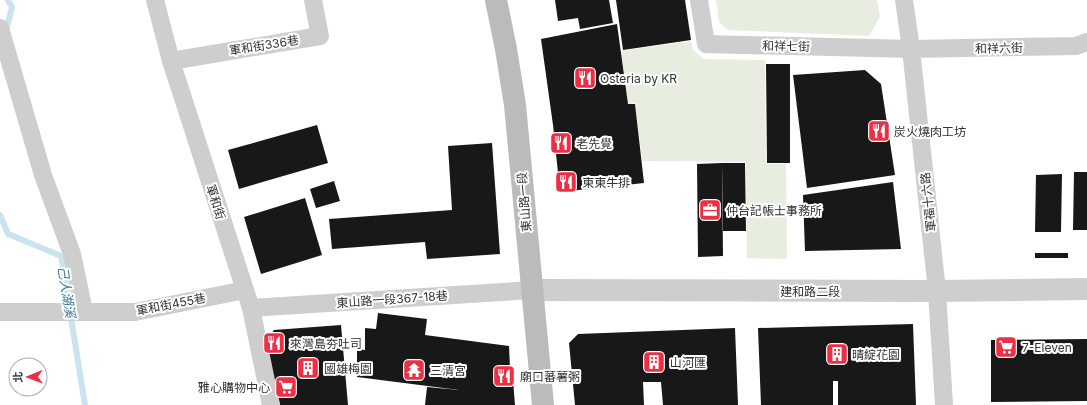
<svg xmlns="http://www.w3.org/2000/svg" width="1087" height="405" font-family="Inter,'Noto Sans TC',sans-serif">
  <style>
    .green { fill: #e8eedf }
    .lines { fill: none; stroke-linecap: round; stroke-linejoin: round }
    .stream { stroke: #cbe2ef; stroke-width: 6 }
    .building { fill: #181818 }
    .minor { stroke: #cecece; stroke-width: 18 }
    .tertiary { stroke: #cecece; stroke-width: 22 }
    .secondary { stroke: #bbb; stroke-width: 22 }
    .labels { text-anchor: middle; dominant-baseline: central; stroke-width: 4; stroke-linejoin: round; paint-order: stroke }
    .street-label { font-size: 12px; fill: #313131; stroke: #fff }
    .poi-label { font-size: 12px; fill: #313131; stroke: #fff; text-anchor: start }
    .water-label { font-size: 13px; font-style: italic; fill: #3a7898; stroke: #fff }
  </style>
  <rect width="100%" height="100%" fill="#fff"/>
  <g class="green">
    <polygon points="716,0 877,0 880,17 869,36 728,30 719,22"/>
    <polygon points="691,41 693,50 704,59 765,60 766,164 786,164 787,259 747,258 746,162 642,161 635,103 628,104 621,51"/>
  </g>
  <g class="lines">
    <g class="stream">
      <polyline points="6,31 12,7 8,0"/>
      <polyline points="0,215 8,234 61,256 85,405"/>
    </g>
  </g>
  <g class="building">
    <polygon points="555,0 609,0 613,23 580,29 578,18 558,21"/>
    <polygon points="616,0 685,0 691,40 623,50"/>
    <polygon points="617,24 628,104 635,104 644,183 560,192 553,125 541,39"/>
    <polygon points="766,64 790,64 790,163 767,163"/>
    <polygon points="865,70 881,84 895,175 807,188 793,75"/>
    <polygon points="317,125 328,163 239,189 228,150"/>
    <polygon points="492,143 500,254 427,259 425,242 332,249 329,219 452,210 448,146"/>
    <polygon points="722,163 745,163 746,231 723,231"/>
    <polygon points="722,163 723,256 698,257 697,164"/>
    <polygon points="1074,172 1087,172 1087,230 1073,230"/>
    <polygon points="1062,174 1061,232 1035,232 1036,175"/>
    <polygon points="334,181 340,201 316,208 310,189"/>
    <polygon points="893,182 901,249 805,251 803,195"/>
    <polygon points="305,198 322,255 261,274 244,217"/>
    <rect x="1035" y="253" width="33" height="5"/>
    <polygon points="378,313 427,319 425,335 509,346 510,368 512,368 515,405 425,405 427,387 459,390 357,377 357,349 365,350 365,328 376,329"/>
    <polygon points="913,324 916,405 838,405 838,381 833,381 833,405 761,405 758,328"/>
    <polygon points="341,325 348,405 280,405 265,342 274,330"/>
    <polygon points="735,328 738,405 663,405 661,382 643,382 644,405 575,405 569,343 578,334"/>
    <polygon points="1087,339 1087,401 991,402 991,340"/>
  </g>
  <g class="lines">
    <g class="minor">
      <polyline points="155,0 171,61 245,290 251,308 271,405"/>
      <polyline points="699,0 706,44 911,49 1076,46 1087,42"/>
      <polyline points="904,0 911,49 937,291 944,405"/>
      <polyline points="0,28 43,175 72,254 84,311"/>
      <polyline points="171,61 320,36 313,0"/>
      <polyline points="251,308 532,290"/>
      <polyline points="0,312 135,312 245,290"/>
    </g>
    <polyline class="tertiary" points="532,290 937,291 1087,289"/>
    <polyline class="secondary" points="496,0 506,49 515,105 543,405"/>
  </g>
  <defs>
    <g id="restaurant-square" transform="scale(1.15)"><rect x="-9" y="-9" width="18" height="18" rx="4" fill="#ed2f46" stroke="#fff"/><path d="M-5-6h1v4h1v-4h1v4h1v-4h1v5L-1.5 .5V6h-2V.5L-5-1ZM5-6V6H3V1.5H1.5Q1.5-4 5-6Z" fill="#fff"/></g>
    <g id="office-square" transform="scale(1.15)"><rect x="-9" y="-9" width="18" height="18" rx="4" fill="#ed2f46" stroke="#fff"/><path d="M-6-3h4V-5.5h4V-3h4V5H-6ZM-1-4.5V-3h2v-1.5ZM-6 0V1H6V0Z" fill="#fff"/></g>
    <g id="supermarket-square" transform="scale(1.15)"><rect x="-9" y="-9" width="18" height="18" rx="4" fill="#ed2f46" stroke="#fff"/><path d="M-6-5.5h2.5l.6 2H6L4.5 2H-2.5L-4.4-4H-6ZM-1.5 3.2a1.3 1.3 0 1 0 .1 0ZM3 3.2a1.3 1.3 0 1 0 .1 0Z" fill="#fff"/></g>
    <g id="building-square" transform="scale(1.15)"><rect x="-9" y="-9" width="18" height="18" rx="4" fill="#ed2f46" stroke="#fff"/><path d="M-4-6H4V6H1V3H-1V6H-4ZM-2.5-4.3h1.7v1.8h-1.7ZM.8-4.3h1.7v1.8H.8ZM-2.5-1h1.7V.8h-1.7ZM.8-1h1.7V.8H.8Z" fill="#fff"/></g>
    <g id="temple-square" transform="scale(1.15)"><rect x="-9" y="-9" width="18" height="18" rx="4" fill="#ed2f46" stroke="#fff"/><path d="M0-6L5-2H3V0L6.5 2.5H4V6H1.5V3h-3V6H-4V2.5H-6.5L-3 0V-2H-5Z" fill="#fff"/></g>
  </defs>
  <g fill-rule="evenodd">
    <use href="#restaurant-square" x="585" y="78"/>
    <use href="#restaurant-square" x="879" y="131"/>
    <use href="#restaurant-square" x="561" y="143"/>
    <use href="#restaurant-square" x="566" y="182"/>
    <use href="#office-square" x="710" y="210"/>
    <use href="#restaurant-square" x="274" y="343"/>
    <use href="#supermarket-square" x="1006" y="347"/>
    <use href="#building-square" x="837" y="354"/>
    <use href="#building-square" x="654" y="362"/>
    <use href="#building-square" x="308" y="368"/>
    <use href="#temple-square" x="414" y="370"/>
    <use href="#restaurant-square" x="504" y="376"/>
    <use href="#supermarket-square" x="286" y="387"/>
  </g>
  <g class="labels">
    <g class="street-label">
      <text transform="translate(264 45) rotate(-9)">軍和街336巷</text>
      <text transform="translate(786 46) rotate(1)">和祥七街</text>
      <text transform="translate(999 48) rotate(-1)">和祥六街</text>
      <text transform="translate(216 202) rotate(72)">軍和街</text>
      <text transform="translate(524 202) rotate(-95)">東山路一段</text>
      <text transform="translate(928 202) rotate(-96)">軍福十六路</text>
      <text x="810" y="291">建和路二段</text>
      <text transform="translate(392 299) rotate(-4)">東山路一段367-18巷</text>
      <text transform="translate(171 304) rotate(-11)">軍和街455巷</text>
    </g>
    <g class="poi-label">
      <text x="600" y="78">Osteria by KR</text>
      <text x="894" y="131">炭火燒肉工坊</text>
      <text x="576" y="143">老先覺</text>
      <text x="582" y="182">東東牛排</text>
      <text x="726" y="210">仲台記帳士事務所</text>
      <text x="290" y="343">來灣島夯吐司</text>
      <text x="1022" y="347">7-Eleven</text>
      <text x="852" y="354">晴綻花園</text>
      <text x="670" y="362">山河匯</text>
      <text x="324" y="368">國雄梅園</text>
      <text x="430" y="370">三清宮</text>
      <text x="520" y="376">廟口蕃薯粥</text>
      <text x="270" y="387" text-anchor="end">雅心購物中心</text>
    </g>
    <g class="water-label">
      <text transform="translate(67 292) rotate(81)">己人湖溪</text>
    </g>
  </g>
  <g transform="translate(28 377) rotate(269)"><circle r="19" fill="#ffffff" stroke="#adadad"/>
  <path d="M0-3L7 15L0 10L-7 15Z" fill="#ed2f46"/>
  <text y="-6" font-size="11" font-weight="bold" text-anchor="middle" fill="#313131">北</text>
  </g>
</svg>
